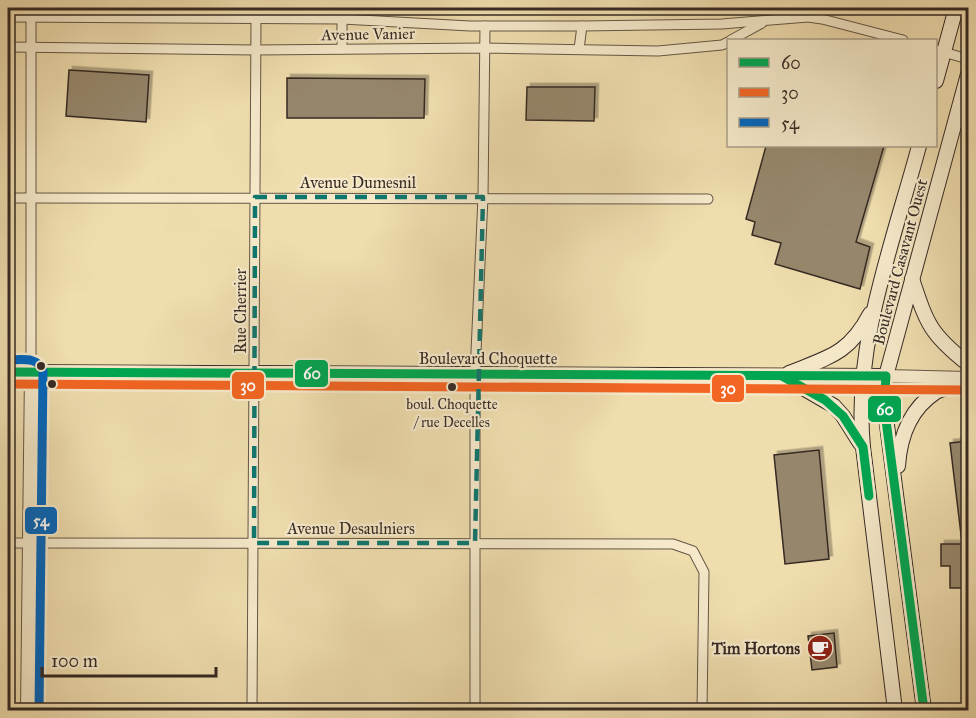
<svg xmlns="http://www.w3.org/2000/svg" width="976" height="718" font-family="'IM FELL Great Primer',serif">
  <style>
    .building { fill: #96876c; stroke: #362a24; stroke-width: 1.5; filter: url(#shadow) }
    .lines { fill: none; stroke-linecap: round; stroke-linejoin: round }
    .minor-casing { stroke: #645746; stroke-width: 11 }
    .tertiary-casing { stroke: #645746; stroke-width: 14 }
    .secondary-casing { stroke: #362a24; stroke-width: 16 }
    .minor { stroke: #f5e9ca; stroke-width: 9 }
    .tertiary { stroke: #f5e9ca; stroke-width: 12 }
    .secondary { stroke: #f5e9ca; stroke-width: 14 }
    .bus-1-casing { stroke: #f5e9ca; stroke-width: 14 }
    .bus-2-casing { stroke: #f5e9ca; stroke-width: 14 }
    .bus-3-casing { stroke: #f5e9ca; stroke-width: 14 }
    .bus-1 { stroke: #00a651; stroke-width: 9 }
    .bus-2 { stroke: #f26522; stroke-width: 9 }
    .bus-3 { stroke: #0065bd; stroke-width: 9 }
    .marked { fill: none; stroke: #0f766e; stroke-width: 4.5; stroke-dasharray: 12 8; stroke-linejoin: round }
    .bus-dot { fill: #362a24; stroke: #f5e9ca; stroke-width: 2 }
    .labels { text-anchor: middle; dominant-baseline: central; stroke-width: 4.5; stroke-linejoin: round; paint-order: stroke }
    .bus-label { font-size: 14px; fill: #362a24; stroke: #f5e9ca }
    .street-label { font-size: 16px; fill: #362a24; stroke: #f5e9ca }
    .poi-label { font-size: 16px; font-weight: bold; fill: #362a24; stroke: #f5e9ca; text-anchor: end }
    .line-badge { stroke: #f5e9ca; stroke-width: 2 }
    .badge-label { font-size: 16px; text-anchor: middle; font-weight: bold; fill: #fff }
  </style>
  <defs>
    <filter id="shadow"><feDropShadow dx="3.5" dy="-3.5" stdDeviation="0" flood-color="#0004"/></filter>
  </defs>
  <rect width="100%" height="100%" fill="#efddae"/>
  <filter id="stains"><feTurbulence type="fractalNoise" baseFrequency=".00333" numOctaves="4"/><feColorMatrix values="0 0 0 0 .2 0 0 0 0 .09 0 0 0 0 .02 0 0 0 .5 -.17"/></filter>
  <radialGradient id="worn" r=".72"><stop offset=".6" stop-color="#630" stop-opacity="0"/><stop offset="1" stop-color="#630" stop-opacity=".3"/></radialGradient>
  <g class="building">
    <polygon points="69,70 149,75 146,122 66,116"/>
    <polygon points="287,78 425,79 424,118 287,118"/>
    <polygon points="527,87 595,87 594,121 526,120"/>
    <polygon points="766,146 884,146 856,242 870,247 860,289 775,264 781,243 752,235 755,222 746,219"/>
    <polygon points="969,441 969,542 962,543 950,443"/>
    <polygon points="819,450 829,559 785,564 774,455"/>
    <polygon points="941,544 969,544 969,588 950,588 950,566 941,566"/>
    <polygon points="834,633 837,667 812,670 808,636"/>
  </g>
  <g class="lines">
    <g class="minor-casing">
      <g id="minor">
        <polyline points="8,17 342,19 470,26 582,26 722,24 808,17 822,19 903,40"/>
        <polyline points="342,19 342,49"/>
        <polyline points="731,40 762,23"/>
        <polyline points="8,47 255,50 485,48 658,51 722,45 728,42"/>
        <polyline points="579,49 582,26"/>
        <polyline points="936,50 968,59"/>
        <polyline points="8,198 708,199"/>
        <polyline points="31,372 31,8"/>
        <polyline points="8,543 673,544 693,551 704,572 702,710"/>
        <polyline points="252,710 256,19"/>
        <polyline points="475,710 475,374 483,197 485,26"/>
      </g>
    </g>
    <g class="tertiary-casing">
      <g id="tertiary">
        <polyline points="886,376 968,378"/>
        <polyline points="27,710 31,372"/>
      </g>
    </g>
    <g class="secondary-casing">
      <g id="secondary">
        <polyline points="936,81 956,8"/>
        <path d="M912,279c15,45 18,55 56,85"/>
        <polyline points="8,372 886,376"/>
        <path d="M789,373c40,-16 60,-19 81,-59"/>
        <polyline points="784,377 834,406 843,416 860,443"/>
        <path d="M898,466c2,-30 12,-57 38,-74 9,-5 23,-6 32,-9"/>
        <path d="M895,710l-32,-263c-10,-102 30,-204 56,-301"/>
        <polyline points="924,710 884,402 886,376 968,74"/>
      </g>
    </g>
    <use href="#minor" class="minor"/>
    <use href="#tertiary" class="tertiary"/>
    <use href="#secondary" class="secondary"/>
    <g class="bus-1-casing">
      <g id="bus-1">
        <polyline points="8,372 886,376 884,405 924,710"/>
        <polyline points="782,376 825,400 843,416 863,447 869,496"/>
      </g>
    </g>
    <g class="bus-2-casing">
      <polyline id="bus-2" points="8,384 968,390"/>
    </g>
    <g class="bus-3-casing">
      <path id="bus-3" d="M8,360c13,0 30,-4 35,11l-4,339"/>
    </g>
    <use href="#bus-1" class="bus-1"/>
    <use href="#bus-2" class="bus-2"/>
    <use href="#bus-3" class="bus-3"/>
  </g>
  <path class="marked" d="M255,197h228l-8,346h-221z"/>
  <defs>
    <g id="cafe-disc" transform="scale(1.35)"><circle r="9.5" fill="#8f2418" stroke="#f5e9ca"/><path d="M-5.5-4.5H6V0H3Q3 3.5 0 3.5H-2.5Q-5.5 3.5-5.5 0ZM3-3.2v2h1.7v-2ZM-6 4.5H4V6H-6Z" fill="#fff"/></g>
  </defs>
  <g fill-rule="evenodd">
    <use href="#cafe-disc" x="820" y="648"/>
  </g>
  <g class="bus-dot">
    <circle cx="41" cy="366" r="5"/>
    <circle cx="52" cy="384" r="5"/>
    <circle cx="452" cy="387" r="5"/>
  </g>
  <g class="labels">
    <g class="bus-label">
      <text x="452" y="404">boul. Choquette<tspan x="452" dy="18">/ rue Decelles</tspan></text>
    </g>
    <g class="street-label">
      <text transform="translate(368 34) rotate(-1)">Avenue Vanier</text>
      <text x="358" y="182">Avenue Dumesnil</text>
      <text transform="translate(900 262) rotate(-75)">Boulevard Casavant Ouest</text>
      <text transform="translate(240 311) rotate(-90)">Rue Cherrier</text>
      <text x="488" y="358">Boulevard Choquette</text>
      <text x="351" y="528">Avenue Desaulniers</text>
    </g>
    <g class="poi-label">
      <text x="800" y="648">Tim Hortons</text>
    </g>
  </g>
  <g class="line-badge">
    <rect x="294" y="359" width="35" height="29" rx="6" fill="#00a651"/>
    <rect x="231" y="371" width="34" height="29" rx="6" fill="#f26522"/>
    <rect x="711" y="374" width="34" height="29" rx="6" fill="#f26522"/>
    <rect x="867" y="395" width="35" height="28" rx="6" fill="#00a651"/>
    <rect x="24" y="506" width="34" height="29" rx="6" fill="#0065bd"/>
  </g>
  <g class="badge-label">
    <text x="312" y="379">60</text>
    <text x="248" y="391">30</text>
    <text x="728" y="394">30</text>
    <text x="885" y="415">60</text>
    <text x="41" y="526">54</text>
  </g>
  <rect width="976" height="718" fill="none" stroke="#efddae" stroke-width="30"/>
  <rect x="9" y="9" width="958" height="700" fill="none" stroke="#362a24" stroke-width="3"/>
  <rect x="15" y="15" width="946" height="688" fill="none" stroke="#362a24" stroke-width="1.5"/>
  <rect x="727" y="39" width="210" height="108" fill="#f5e9ca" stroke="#a99d88" stroke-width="1.5"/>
  <rect x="739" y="58" width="30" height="9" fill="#00a651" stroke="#a99d88" stroke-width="1.5"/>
  <text x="781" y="69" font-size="18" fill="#362a24">60</text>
  <rect x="739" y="88" width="30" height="9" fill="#f26522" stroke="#a99d88" stroke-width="1.5"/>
  <text x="781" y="99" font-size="18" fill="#362a24">30</text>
  <rect x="739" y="118" width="30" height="9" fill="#0065bd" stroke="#a99d88" stroke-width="1.5"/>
  <text x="781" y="129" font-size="18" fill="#362a24">54</text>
  <path d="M42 667v9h174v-9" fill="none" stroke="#362a24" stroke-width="3"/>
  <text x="51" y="667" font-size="18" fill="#362a24" stroke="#f5e9ca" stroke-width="4.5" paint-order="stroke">100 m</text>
  <rect width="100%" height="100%" filter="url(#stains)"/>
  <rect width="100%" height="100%" fill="url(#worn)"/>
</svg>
